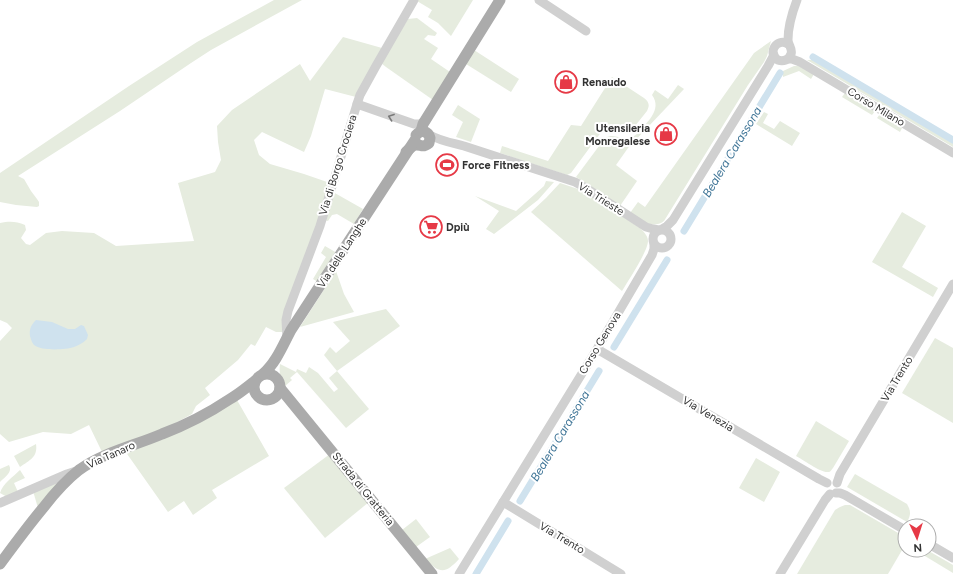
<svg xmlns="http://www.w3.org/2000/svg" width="953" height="574" font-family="Figtree,sans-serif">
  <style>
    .green { fill: #e6ecdf }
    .water { fill: #cfe2ee }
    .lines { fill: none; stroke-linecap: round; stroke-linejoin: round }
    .canal { stroke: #cfe2ee; stroke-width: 7 }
    .minor { stroke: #d0d0d0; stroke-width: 9 }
    .major { stroke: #ababab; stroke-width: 11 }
    .oneway { stroke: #7a7a7a }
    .labels { text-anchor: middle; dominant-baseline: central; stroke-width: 4; stroke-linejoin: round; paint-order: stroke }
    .poi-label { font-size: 11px; font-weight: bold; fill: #333; stroke: #fff; text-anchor: start }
    .street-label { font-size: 11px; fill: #333; stroke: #fff }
    .water-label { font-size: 12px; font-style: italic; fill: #3f7597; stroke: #fff }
  </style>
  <rect width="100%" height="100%" fill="#fff"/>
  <g class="green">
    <polygon points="274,0 302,0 211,50 191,63 120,111 18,176 24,179 31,191 37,199 39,202 39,206 37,207 16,205 0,202 0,173 129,86 197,42"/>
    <polygon points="418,0 473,0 451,36 438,23 428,17 432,10 417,1"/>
    <polygon points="417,18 437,33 435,36 428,35 424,39 438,48 431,59 450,72 433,100 386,67 381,63 408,19"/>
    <path d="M343,37l39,11 -26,49 -31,-8 -14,47 -7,16 -42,-20 -8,8 5,15 11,9 34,10 26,9 -13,43 -33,91 -2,15h-6l-10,-5 -11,19 -4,-2 -13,16 -33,28 5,7 -14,11 -4,8 -24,13 -66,25 -13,-27 -18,9 -28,-2 -34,10 -9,-8v-93l12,-13 -5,-5 -7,-3v-97c9,-2 16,-2 25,2l1,5 -5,8 5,6 4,1 16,-12 16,-2 32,2 22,13 78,-5 -16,-58 37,-11 6,-12 -3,-18 -1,-16 15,-16 68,-46 10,17z"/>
    <path d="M771,41l-4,15 -3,6 -16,23 -84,136c-12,9 -23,-1 -34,-8l8,-11 7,5 109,-154z"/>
    <polygon points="474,50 519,79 511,92 466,64"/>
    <polygon points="807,60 813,60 953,143 953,147"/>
    <polygon points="794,66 799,66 814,74 811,79 799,71 783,77 783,71"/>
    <path d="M612,77l32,21c5,4 6,7 3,13l-16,20 -7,1 -13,-3 -9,2 -31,42 -4,2 -67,-22 2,-7 46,15 23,-36 10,1z"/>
    <path d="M678,85l6,4 -56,59 -12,17 21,16 -17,25 -44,-29 29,-39c12,-7 19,7 32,-4 9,-11 26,-24 15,-39l3,-5 13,9z"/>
    <polygon points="845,93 875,111 872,115 842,97"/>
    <polygon points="458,105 480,119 471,142 456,137 463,122 452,115"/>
    <polygon points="764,112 768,114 763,123 774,129 780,121 800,133 792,146 756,124"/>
    <polygon points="880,114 902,128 900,132 877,118"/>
    <polygon points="546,181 554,182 538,200 494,234 486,229 499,211 475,196 516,211 544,186"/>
    <path d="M560,183l24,8 56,37c4,4 8,8 8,13 0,10 -20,40 -26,50l-91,-79 15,-14z"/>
    <polygon points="333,192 363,209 354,224 337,214 332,215 328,221 324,220"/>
    <polygon points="902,212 926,226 902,267 938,288 933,297 872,262"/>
    <polygon points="325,246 337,253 318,282 313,279 326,257 321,253"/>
    <polygon points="336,271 344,294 354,312 300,327"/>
    <path d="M386,309l14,17 -63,45 32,38 -23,19 -49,-56 -7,6 2,2 -7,6c-5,-7 -6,-14 -5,-22l16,8 1,-3 9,4 3,-6 9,6 16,19 4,-3 -9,-11 8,-7 -13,-16 6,-8 6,6 14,-12 -17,-19z"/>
    <polygon points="935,338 953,348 953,423 902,393"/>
    <polygon points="237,400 269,456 212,490 217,498 193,515 184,501 168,512 125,451"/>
    <path d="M816,421l33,20 -16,27c-2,2 -2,4 -5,4 -7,1 -26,-13 -32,-16z"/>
    <path d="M36,444c2,13 -6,16 -16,23l-6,-11z"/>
    <polygon points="330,454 369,502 325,538 284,488"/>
    <polygon points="756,458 780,472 764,502 739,488"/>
    <path d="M9,465c4,7 -4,12 -9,17v-13z"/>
    <path d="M20,470l5,8 -11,5 4,9 -11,5 -7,-4c3,-10 13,-16 20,-23z"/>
    <path d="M855,474l52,30c4,7 4,11 0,18l-60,-35z"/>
    <polygon points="67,476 38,508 33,491"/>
    <polygon points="845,505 850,505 905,537 905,545 888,574 797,574 835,510 840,507"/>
    <polygon points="416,519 430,537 416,547 402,530"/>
    <path d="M450,548l9,11c-14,15 -19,15 -34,0z"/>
    <polygon points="915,550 927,550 953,565 953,573"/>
  </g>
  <path class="water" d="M36,320l16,2 16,7h7l6,-4 3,1 4,9 -1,4c-4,4 -8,6 -13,8 -9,3 -33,4 -40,-2 -2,-2 -3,-6 -4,-9 -1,-7 1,-11 6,-16z"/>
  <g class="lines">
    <g class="canal">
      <polyline points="813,57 953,140"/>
      <polyline points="684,231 780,73"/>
      <polyline points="614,347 667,260"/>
      <polyline points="520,501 599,371"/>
      <polyline points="476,574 508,521"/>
    </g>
    <g class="minor">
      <polyline points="539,0 586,31"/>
      <path d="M788,44c-12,-7 -21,10 -10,16 5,2 11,0 13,-6 2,-5 -3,-9 -3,-14 0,-14 4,-27 9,-40"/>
      <polyline points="788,59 792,59 800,62 953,153"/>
      <polyline points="357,104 414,124 420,124 426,120"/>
      <path d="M430,135c10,6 23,8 34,11l111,36 11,6 60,39 7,2 6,1"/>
      <polyline points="662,229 667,226 673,220 768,66 774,55"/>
      <circle cx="662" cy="239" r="9"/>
      <polyline points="287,339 286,320 288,311 320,226 357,104 360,95 376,66 414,0"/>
      <polyline points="597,349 819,479 827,483"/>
      <polyline points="837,483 840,474 953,284"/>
      <polyline points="836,493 840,493 845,495 905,530"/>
      <polyline points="503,502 621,574"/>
      <polyline points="0,503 67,474 76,471"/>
      <polyline points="929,544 953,558"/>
      <polyline points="459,574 597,349 652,255 654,249 654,244"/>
      <polyline points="780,574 825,500 830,494"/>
    </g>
    <g class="major">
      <polyline points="421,131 423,124 500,0"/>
      <path d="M406,152c3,-3 6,-6 9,-7 7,-1 7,4 14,-2l1,-5c-2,-7 -9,-9 -14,-3"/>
      <circle cx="267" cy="387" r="13"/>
      <path d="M263,374c13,-11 20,-29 28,-44l124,-190"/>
      <polyline points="280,388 432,574"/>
      <path d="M0,564c14,-19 28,-38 43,-56 10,-13 22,-27 36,-38 25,-18 55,-24 83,-36 24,-9 47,-21 68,-35 9,-5 17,-12 25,-18"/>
    </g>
  </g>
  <defs><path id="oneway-chevron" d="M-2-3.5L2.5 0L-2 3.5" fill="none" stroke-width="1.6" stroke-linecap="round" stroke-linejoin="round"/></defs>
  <use class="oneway" href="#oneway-chevron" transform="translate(391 117) rotate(-160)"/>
  <defs>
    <g id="shop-ring" transform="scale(1.15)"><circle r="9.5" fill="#fff" stroke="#e63946" stroke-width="1.5"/><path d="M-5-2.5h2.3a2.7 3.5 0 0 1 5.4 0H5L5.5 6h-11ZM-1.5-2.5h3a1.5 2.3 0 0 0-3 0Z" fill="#e63946"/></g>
    <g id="stadium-ring" transform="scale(1.15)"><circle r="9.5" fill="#fff" stroke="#e63946" stroke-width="1.5"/><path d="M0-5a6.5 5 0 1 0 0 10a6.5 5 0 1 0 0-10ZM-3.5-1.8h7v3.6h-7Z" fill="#e63946"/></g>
    <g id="supermarket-ring" transform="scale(1.15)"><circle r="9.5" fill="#fff" stroke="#e63946" stroke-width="1.5"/><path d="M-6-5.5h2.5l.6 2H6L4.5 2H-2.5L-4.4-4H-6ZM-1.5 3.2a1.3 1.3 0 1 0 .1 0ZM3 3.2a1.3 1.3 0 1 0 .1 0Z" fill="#e63946"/></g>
  </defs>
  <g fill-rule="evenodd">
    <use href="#shop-ring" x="566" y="82"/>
    <use href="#shop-ring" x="666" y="134"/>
    <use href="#stadium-ring" x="447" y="165"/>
    <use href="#supermarket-ring" x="431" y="227"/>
  </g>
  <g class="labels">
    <g class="poi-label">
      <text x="582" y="82">Renaudo</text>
      <text x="650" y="128" text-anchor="end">Utensileria<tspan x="650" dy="13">Monregalese</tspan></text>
      <text x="462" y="165">Force Fitness</text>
      <text x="446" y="227">Dpiù</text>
    </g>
    <g class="street-label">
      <text transform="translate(876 107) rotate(31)">Corso Milano</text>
      <text transform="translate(338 165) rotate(-73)">Via di Borgo Crociera</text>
      <text transform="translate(601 199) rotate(32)">Via Trieste</text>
      <text transform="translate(342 253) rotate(-57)">Via delle Langhe</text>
      <text transform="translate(600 343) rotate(-59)">Corso Genova</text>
      <text transform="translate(897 379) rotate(-59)">Via Trento</text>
      <text transform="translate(708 414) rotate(31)">Via Venezia</text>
      <text transform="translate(111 455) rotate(-24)">Via Tanaro</text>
      <text transform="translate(363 489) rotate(51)">Strada di Gratteria</text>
      <text transform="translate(562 538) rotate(31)">Via Trento</text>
    </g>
    <g class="water-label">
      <text transform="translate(732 152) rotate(-59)">Bealera Carassona</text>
      <text transform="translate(560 436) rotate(-59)">Bealera Carassona</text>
    </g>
  </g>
  <g transform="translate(917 538) rotate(176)"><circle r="19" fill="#ffffff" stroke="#adadad"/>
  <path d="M0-3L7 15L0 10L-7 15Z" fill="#e63946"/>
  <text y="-6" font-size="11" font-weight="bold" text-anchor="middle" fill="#333333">N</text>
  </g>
</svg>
